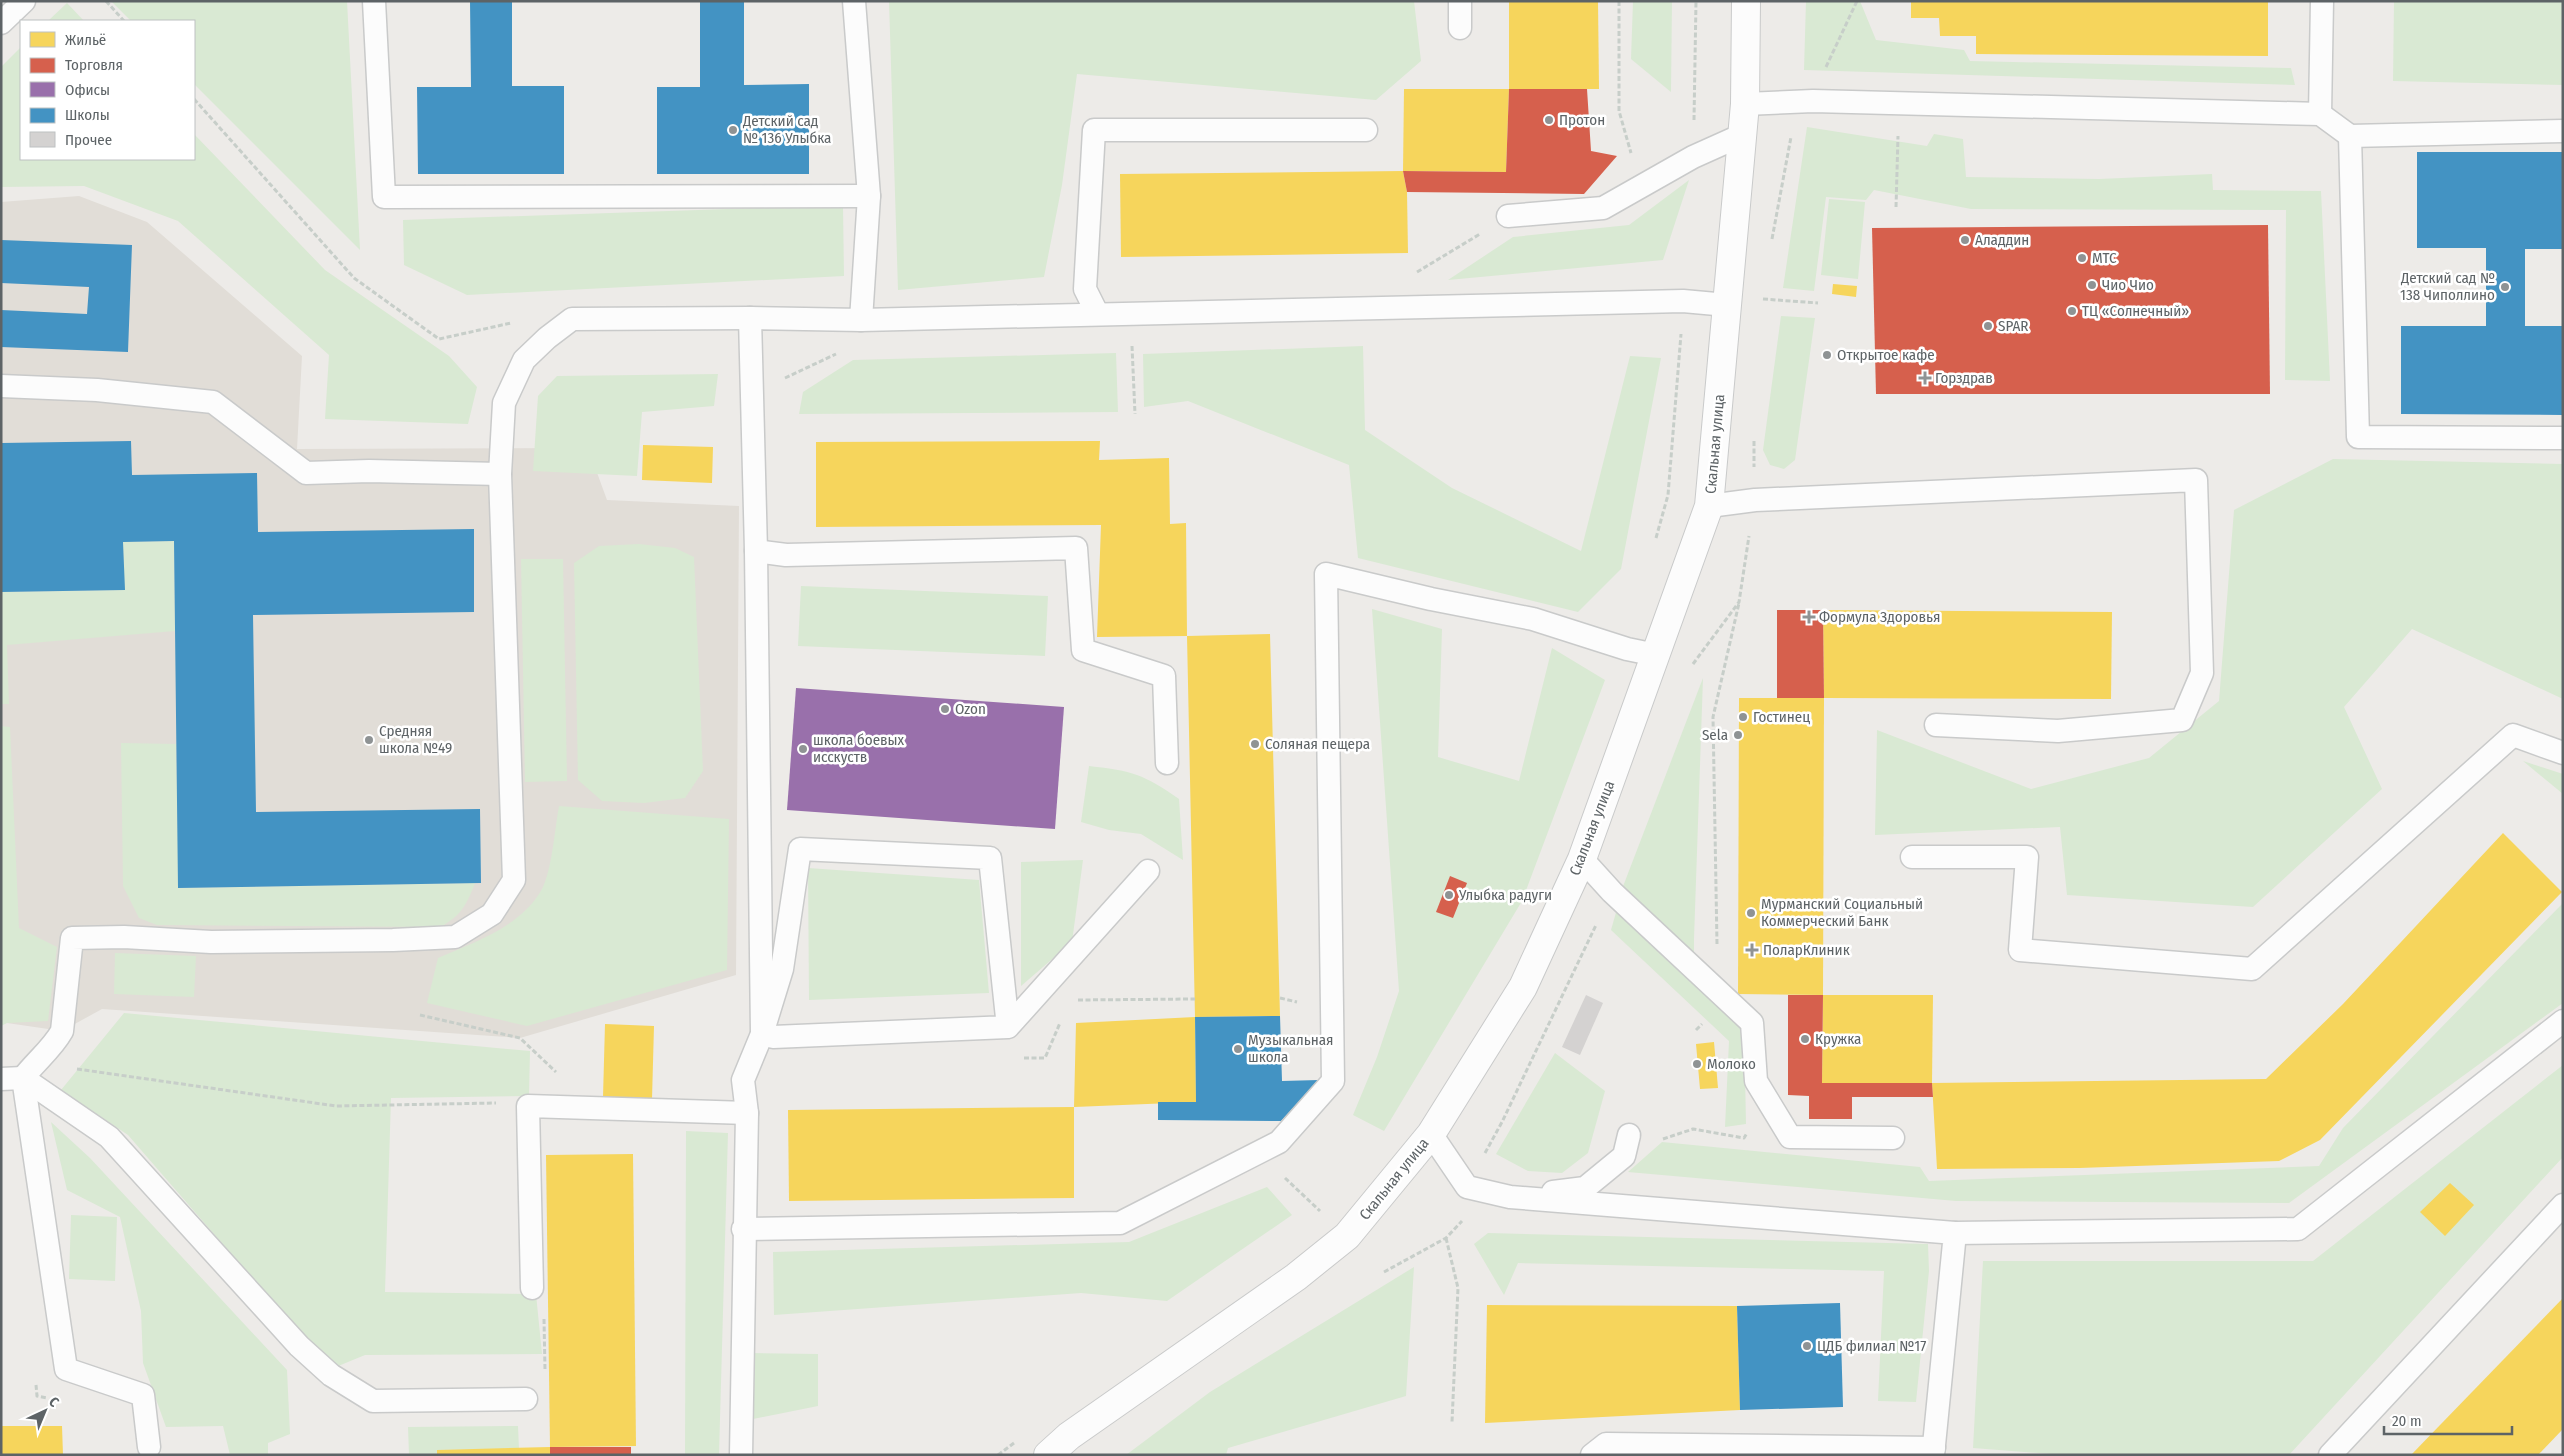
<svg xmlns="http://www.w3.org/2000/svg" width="2564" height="1456" font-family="'Fira Sans Condensed',sans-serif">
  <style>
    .education { fill: #e1ddd7 }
    .green { fill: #d9e9d3 }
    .homes { fill: #f6d55c }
    .shops { fill: #d6604d }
    .offices { fill: #9970ab }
    .schools { fill: #4393c3 }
    .building { fill: #d4d2d1 }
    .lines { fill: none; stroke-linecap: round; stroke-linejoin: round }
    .lane-casing { stroke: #c9caca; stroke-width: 25 }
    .secondary-casing { stroke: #c9caca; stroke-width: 30 }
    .path { stroke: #c7cec9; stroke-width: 3; stroke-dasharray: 5 2.5; stroke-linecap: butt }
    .lane { stroke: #fcfcfc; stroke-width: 22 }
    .secondary { stroke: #fcfcfc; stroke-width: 28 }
    .poi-dot { fill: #8f9394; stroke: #fff; stroke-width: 2 }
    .labels { text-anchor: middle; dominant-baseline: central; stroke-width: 5; stroke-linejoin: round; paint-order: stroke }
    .poi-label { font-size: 15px; fill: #5d6366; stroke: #fff; text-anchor: start }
    .street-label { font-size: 15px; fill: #5d6366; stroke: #fff }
  </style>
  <rect width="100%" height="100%" fill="#edebe8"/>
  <polygon class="education" points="79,196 147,222 302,356 297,449 588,448 607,500 739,506 736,975 520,1038 102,1009 62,1031 7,1023 1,1016 1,202"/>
  <g class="green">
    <polygon points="111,1 347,1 360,250 194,84 194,21 131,21"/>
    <polygon points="889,1 1414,1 1421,61 1376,100 1077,74 1062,185 1044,277 898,290"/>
    <polygon points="1633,1 1672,1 1671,92 1631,59"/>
    <polygon points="1806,1 1860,1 1876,40 1964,50 1970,61 2291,68 2295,85 1804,70"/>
    <polygon points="2394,1 2563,1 2563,85 2393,81"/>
    <polygon points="67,3 84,21 48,21"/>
    <polygon points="21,47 21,159 194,159 194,134 325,270 449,356 477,387 468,424 325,419 329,355 178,221 84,186 1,187 1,67"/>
    <polygon points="1807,127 1927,146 1934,134 1963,139 1966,177 2099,179 2212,174 2213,190 2321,191 2330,381 2285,380 2286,210 1971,209 1874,190 1866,200 1826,197 1814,291 1783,288"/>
    <polygon points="1689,180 1663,260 1448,280 1513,237 1629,225"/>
    <polygon points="1829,199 1865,202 1858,279 1821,275"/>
    <polygon points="843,205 844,276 467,295 404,265 403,220"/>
    <polygon points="1781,316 1815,318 1795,460 1784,469 1770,465 1763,450"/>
    <polygon points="1363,346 1365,430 1452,488 1581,551 1630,356 1661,358 1621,569 1578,612 1358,558 1349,465 1188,401 1144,407 1143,354"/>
    <polygon points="1116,353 1118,412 799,414 803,392 853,360"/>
    <polygon points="718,374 714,406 642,412 637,476 533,471 538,396 557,376"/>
    <polygon points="2333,459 2563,464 2563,699 2412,629 2344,707 2382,789 2253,907 2067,895 2060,827 1875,835 1877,730 2031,789 2149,758 2219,701 2234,510"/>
    <polygon points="174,541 175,631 7,645 9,704 1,704 1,592 124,590 123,542"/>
    <polygon points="639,544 675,548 694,557 703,771 685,798 644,803 602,801 578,780 574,563 599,546"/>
    <polygon points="521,559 563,559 567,781 525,782"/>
    <polygon points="801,586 1048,596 1045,656 798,646"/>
    <polygon points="1372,609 1442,629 1438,757 1519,781 1552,648 1605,680 1522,901 1384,1131 1353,1115 1377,1057 1399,991"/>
    <polygon points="1703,678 1694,939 1694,955 1622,889"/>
    <polygon points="1,726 10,727 19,928 57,947 48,1021 7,1023 1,1026"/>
    <path d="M121,743l55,1 3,144 296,-5c-9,23 -13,31 -34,44l-284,-2 -18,-7 -16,-32z"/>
    <polygon points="2523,761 2563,774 2563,794"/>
    <path d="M1089,766c44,5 54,8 90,33l4,61 -42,-26 -32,-4 -28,-8z"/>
    <path d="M559,806l170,13 -2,151 -200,56 -100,-23 11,-45c37,-16 84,-32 104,-69 10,-19 13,-62 17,-83z"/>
    <polygon points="1083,860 1072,942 1021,986 1021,862"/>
    <polygon points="808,868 979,880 989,993 809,1000"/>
    <polygon points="2563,903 2563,1003 2289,1203 1956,1201 1628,1172 1662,1142 1920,1167 1929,1181 2319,1166 2343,1128"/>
    <polygon points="1617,909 1744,1023 1746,1124 1725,1127 1729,1041 1611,930"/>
    <polygon points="115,953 196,956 194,997 114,994"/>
    <polygon points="124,1013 530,1051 529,1096 391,1098 385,1292 536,1294 542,1354 365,1355 331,1369 128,1135 61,1090"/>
    <polygon points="1555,1053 1605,1091 1588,1153 1562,1173 1528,1171 1496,1154"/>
    <polygon points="2563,1065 2563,1157 2289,1455 2064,1455 1973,1448 1983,1261 2313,1261"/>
    <polygon points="51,1122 90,1158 287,1370 290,1434 268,1443 268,1455 230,1455 223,1426 166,1427 143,1363 141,1311 120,1217 67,1190"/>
    <polygon points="686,1131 728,1133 719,1455 685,1455"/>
    <polygon points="1267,1187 1292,1215 1167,1301 1081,1293 774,1315 773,1252 1129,1242"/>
    <polygon points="71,1215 117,1217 115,1281 69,1279"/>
    <polygon points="1488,1233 1928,1244 1929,1271 1916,1402 1878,1401 1884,1271 1518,1263 1504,1295 1474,1244"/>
    <polygon points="1414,1267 1406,1396 1228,1448 1226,1455 1126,1455 1210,1392"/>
    <polygon points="752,1353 818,1354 818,1406 753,1419"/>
    <polygon points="518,1426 519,1449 438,1450 437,1455 409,1455 408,1427"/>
  </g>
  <g class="homes">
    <polygon points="1509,1 1598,1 1599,89 1509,89"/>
    <polygon points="1911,1 2268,1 2268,56 1976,54 1976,36 1940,36 1939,18 1911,18"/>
    <polygon points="1404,89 1509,89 1506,172 1403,171"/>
    <polygon points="1403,171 1407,192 1408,253 1121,257 1120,174"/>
    <polygon points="1833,284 1857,286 1856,297 1832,294"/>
    <polygon points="1100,441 1099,460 1169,458 1170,524 1186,523 1187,636 1097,637 1101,525 816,527 816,442"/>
    <polygon points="643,445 713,447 712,483 642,480"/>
    <polygon points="1823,610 2112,612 2111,699 1824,698"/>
    <polygon points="1270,634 1280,1016 1195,1017 1196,1102 1074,1107 1076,1023 1195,1017 1187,636"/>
    <polygon points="1739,698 1824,698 1823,995 1738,994"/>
    <polygon points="2503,833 2562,892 2320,1140 2279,1161 2079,1168 1937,1169 1932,1083 2266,1079 2343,1004"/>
    <polygon points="1823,995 1933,995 1932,1083 1822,1083"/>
    <polygon points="605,1024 654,1026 652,1099 603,1097"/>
    <polygon points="1714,1042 1718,1088 1700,1089 1696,1044"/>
    <polygon points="1074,1107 1074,1198 789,1201 788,1110"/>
    <polygon points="633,1154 636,1446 550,1447 546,1155"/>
    <polygon points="2450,1183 2474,1205 2445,1236 2420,1212"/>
    <polygon points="2563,1298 2563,1429 2538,1455 2411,1455"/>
    <polygon points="1487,1305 1737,1306 1740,1410 1485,1423"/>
    <polygon points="1,1426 62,1426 63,1455 1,1455"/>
    <polygon points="550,1447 550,1455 437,1455 437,1450"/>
  </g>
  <g class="shops">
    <polygon points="1509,89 1587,89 1591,151 1617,156 1584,194 1407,192 1403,171 1506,172"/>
    <polygon points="2268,225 2270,394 1876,394 1872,228"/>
    <polygon points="1777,610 1823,610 1824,698 1777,698"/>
    <polygon points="1450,876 1467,883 1453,918 1436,912"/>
    <polygon points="1788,995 1823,995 1822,1083 1932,1083 1933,1097 1852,1097 1852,1119 1809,1119 1809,1096 1788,1095"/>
    <rect x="550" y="1447" width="81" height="8"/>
  </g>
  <polygon class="offices" points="796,688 1064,707 1055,829 787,810"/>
  <g class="schools">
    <polygon points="470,1 512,1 512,86 564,86 564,174 418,174 417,87 471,87"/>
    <polygon points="700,1 744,1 744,85 809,84 809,174 657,174 657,87 700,87"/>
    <polygon points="2417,152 2563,152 2563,249 2525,249 2525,326 2563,326 2563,415 2401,414 2401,326 2486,326 2486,248 2417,248"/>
    <polygon points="1,240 132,245 128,352 1,347 1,310 87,314 89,287 1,283"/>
    <polygon points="131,441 132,475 257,473 258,532 474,529 474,612 253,615 256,812 480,809 481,883 178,888 174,541 123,542 125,590 1,592 1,443"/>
    <polygon points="1280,1016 1282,1081 1319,1080 1281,1121 1158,1120 1158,1102 1196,1102 1195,1017"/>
    <polygon points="1840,1303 1843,1407 1740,1410 1737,1306"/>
  </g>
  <polygon class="building" points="1586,995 1603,1003 1580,1055 1562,1047"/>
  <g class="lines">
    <g class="lane-casing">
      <g id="lane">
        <polyline points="374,1 384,197 869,196"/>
        <polyline points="1,23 24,1"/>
        <polyline points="1460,28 1460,1"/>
        <polyline points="1745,104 1813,101 2320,114 2350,136 2563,131"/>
        <polyline points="2320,114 2322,1"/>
        <polyline points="2350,136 2358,437 2563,438"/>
        <polyline points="1508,216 1603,208 1693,157 1742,135"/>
        <polyline points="1097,313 1085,289 1094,130 1366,130"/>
        <polyline points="861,320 1683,301 1727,305"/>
        <polyline points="1,386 97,390 213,402 306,473 369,471 500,474"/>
        <polyline points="1709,506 1755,500 2196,480 2202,673 2182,720 2058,731 1936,725"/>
        <polyline points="756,551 786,555 1076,548 1083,650 1164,676 1167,763"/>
        <polyline points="1912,857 2027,857 2020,950 2252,969 2513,735 2563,753"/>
        <polyline points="1582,859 1612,892 1752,1023 1756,1081 1790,1137 1893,1138"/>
        <polyline points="1008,1027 990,858 800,849 782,969 762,1034 773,1037 1008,1027 1148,871"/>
        <polyline points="1,1079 23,1078 109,1137 299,1346 331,1375 373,1401 526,1399"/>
        <polyline points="1431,1134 1467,1187 1510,1197 1955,1233 1933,1455"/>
        <polyline points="1553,1192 1585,1188 1624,1156 1629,1135"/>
        <polyline points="743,1229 1120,1223 1279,1142 1333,1081 1326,574 1431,599 1533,619 1627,649 1656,655"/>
        <polyline points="1955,1233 2298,1229 2563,1021"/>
        <polyline points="532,1288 528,1106 747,1113"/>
        <path d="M149,1447l-6,-52 -77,-26 -43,-291c12,-16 29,-29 39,-47l10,-93 52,-1 87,5 182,-2 62,-3 37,-23 22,-34 -14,-406 4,-71 20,-43 23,-22 25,-19 178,-1"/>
        <polyline points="741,1455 747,1113 743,1080 762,1034 756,551 750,318 861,320 869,196 854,1"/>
        <polyline points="1592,1455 1606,1444 1934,1448"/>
        <polyline points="2330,1455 2563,1205"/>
      </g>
    </g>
    <g class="secondary-casing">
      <polyline id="secondary" points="1048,1455 1069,1436 1296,1277 1347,1236 1431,1134 1523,987 1582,859 1709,506 1745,104 1746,1"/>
    </g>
    <g class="path">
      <polyline points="106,1 124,21"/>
      <polyline points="1619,1 1619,111 1631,153"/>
      <polyline points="1826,67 1857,1"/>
      <polyline points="194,99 354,278 439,339 511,323"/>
      <polyline points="1694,120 1696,1"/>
      <polyline points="1896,207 1898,136"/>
      <polyline points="1772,239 1791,137"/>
      <polyline points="1417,272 1480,234"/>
      <polyline points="1763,299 1818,303"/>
      <polyline points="1132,346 1135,414"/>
      <polyline points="785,378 836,354"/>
      <polyline points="1754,441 1754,467"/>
      <polyline points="1656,538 1668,495 1681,334"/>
      <polyline points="1693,664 1739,602 1749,536"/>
      <polyline points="1717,944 1713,717 1739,603"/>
      <polyline points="1280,998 1297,1002"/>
      <polyline points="1078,1000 1195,999"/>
      <polyline points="420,1015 520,1038 556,1072"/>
      <polyline points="1696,1030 1702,1024"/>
      <polyline points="1024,1058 1045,1058 1060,1023"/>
      <polyline points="77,1069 336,1106 496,1103"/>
      <polyline points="1663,1139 1693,1129 1744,1138 1747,1133"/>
      <polyline points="1485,1153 1502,1122 1596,925"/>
      <polyline points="1285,1178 1320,1211"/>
      <polyline points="1446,1238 1458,1288 1452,1422"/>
      <polyline points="1384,1272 1446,1238 1462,1221"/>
      <polyline points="544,1319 545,1370"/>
      <polyline points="36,1385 37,1396 47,1398"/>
      <polyline points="998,1455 1014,1443"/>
    </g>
    <use href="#lane" class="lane"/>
    <use href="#secondary" class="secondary"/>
  </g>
  <g class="poi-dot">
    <circle cx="1549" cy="120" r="5"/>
    <circle cx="733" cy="130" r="5"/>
    <circle cx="1965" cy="240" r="5"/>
    <circle cx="2082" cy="258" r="5"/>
    <circle cx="2092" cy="285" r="5"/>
    <circle cx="2505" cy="287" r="5"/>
    <circle cx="2072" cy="311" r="5"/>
    <circle cx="1988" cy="326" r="5"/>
    <circle cx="1827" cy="355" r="5"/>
    <path d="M1922.5 370.5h5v5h5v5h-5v5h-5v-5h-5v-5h5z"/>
    <path d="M1806.5 609.5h5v5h5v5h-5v5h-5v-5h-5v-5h5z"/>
    <circle cx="945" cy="709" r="5"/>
    <circle cx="1743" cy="717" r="5"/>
    <circle cx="1738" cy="735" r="5"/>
    <circle cx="369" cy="740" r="5"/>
    <circle cx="1255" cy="744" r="5"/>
    <circle cx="803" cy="749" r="5"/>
    <circle cx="1449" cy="895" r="5"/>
    <circle cx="1751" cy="913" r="5"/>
    <path d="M1749.5 942.5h5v5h5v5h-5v5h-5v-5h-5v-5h5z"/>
    <circle cx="1805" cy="1039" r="5"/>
    <circle cx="1238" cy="1049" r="5"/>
    <circle cx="1697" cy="1064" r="5"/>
    <circle cx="1807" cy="1346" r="5"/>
  </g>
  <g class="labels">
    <g class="poi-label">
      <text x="1559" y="120">Протон</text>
      <text x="743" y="121">Детский сад<tspan x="743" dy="17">№ 136 Улыбка</tspan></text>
      <text x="1975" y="240">Аладдин</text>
      <text x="2092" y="258">МТС</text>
      <text x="2495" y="278" text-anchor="end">Детский сад №<tspan x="2495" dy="17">138 Чиполлино</tspan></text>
      <text x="2102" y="285">Чио Чио</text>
      <text x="2082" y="311">ТЦ «Солнечный»</text>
      <text x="1998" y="326">SPAR</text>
      <text x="1837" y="355">Открытое кафе</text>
      <text x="1935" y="378">Горздрав</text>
      <text x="1819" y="617">Формула Здоровья</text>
      <text x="955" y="709">Ozon</text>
      <text x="1753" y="717">Гостинец</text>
      <text x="379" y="731">Средняя<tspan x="379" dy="17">школа №49</tspan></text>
      <text x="1728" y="735" text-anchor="end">Sela</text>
      <text x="813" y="740">школа боевых<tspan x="813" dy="17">исскуств</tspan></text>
      <text x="1265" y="744">Соляная пещера</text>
      <text x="1459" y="895">Улыбка радуги</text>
      <text x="1761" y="904">Мурманский Социальный<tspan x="1761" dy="17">Коммерческий Банк</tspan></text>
      <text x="1763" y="950">ПоларКлиник</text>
      <text x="1815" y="1039">Кружка</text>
      <text x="1248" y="1040">Музыкальная<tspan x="1248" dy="17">школа</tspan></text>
      <text x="1707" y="1064">Молоко</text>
      <text x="1817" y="1346">ЦДБ филиал №17</text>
    </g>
    <g class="street-label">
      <text transform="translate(1715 444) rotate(-85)">Скальная улица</text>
      <text transform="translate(1592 828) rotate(-69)">Скальная улица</text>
      <text transform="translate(1394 1179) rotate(-51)">Скальная улица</text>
    </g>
  </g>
  <rect width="2564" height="1456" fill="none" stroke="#5d6366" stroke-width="5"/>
  <rect x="20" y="20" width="175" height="140" fill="#ffffff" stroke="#bec1c2"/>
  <rect x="30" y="32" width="25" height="15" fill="#f6d55c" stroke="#bec1c2"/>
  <text x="65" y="45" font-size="15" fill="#5d6366">Жильё</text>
  <rect x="30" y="58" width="25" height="15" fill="#d6604d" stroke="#bec1c2"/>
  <text x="65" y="70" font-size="15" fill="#5d6366">Торговля</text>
  <rect x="30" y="82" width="25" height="15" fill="#9970ab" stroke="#bec1c2"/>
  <text x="65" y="95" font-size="15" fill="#5d6366">Офисы</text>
  <rect x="30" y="108" width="25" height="15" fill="#4393c3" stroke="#bec1c2"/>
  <text x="65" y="120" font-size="15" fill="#5d6366">Школы</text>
  <rect x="30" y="132" width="25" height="15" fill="#d4d2d1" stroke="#bec1c2"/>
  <text x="65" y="145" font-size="15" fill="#5d6366">Прочее</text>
  <g transform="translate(45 1411) rotate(44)" stroke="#ffffff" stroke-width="4" paint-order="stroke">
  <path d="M0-4L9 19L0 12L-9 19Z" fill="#5d6366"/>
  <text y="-8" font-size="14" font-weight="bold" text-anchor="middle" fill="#5d6366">С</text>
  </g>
  <path d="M2384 1426v8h128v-8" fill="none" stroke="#5d6366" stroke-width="2.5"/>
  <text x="2392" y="1426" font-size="15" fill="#5d6366" stroke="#ffffff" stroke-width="4" paint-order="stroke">20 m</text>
</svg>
